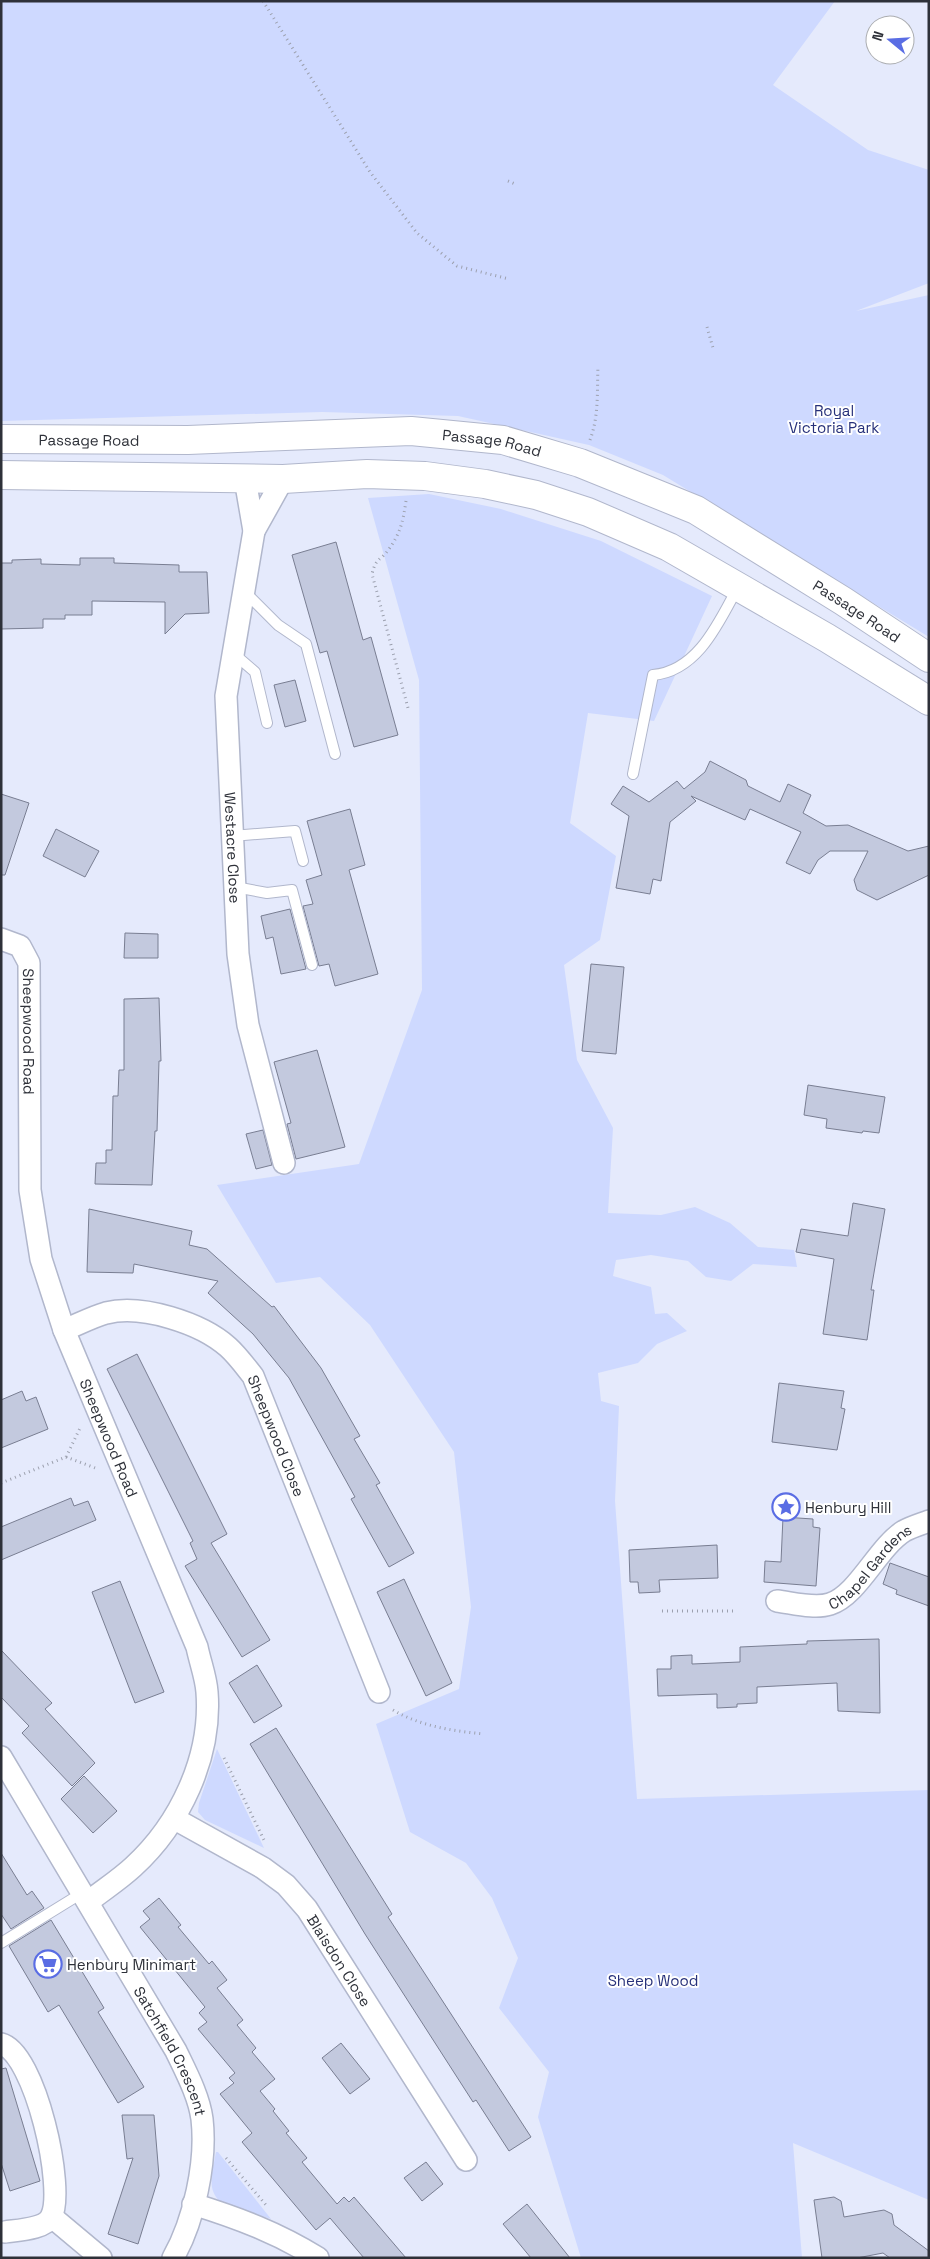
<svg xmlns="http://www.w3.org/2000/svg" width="930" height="2259" font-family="'Space Grotesk',sans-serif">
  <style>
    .green { fill: #ced9ff }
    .building { fill: #c3c9de; stroke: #797e92 }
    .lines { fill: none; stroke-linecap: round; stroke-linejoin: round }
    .service-casing { stroke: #b1b7cc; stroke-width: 12 }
    .minor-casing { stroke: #b1b7cc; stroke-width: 24 }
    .primary-casing { stroke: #b1b7cc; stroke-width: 30 }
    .path { stroke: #9ca0ae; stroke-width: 3; stroke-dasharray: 1 4; stroke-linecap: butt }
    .service { stroke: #fff; stroke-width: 10 }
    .minor { stroke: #fff; stroke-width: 21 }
    .primary { stroke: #fff; stroke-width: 28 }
    .labels { text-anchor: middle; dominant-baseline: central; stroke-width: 4; stroke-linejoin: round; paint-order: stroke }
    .park-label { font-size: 15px; fill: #27317a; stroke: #fff }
    .street-label { font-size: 15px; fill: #2e3139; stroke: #fff }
    .poi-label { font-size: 15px; fill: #2e3139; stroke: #fff; text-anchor: start }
  </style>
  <rect width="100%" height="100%" fill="#e5eafc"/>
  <g class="green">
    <polygon points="1,1 835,1 773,85 868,150 929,170 929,283 856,311 929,295 929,637 663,475 589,445 458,416 322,412 1,421"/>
    <polygon points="429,494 501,509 601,541 712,596 654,721 588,713 570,823 616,856 600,940 564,965 577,1060 613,1128 608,1213 661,1215 695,1207 730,1223 758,1247 794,1250 797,1267 753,1264 731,1281 706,1277 688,1261 651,1255 616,1260 613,1276 651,1287 655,1314 667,1313 687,1331 657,1344 638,1363 598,1373 601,1401 619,1406 615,1501 637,1799 929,1790 929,2200 793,2143 802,2258 581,2258 538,2117 549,2072 499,2008 518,1958 492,1898 466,1863 410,1832 376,1724 459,1689 471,1607 454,1452 370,1325 320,1277 276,1283 217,1185 359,1164 422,990 419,680 368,498"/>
    <polygon points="217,1749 264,1848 205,1820 198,1812 199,1803"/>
    <path d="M216,2152h2l53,67 -49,-16c-17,-13 -9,-33 -6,-51z"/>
  </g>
  <g class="building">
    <polygon points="336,542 363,640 371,637 398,735 354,747 327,651 320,653 292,555"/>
    <polygon points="80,558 114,558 114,563 179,565 179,572 207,572 209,613 185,614 165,634 165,602 92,601 92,615 65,615 65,619 43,619 43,628 1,629 1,563 12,563 12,560 41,559 41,564 80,565"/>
    <polygon points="295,680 306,721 285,727 274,685"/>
    <polygon points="710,761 746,780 748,786 780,802 788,784 811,795 803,813 826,826 848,825 908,851 929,846 929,875 877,900 857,890 854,880 868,851 830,851 818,860 810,874 786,863 801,832 750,809 745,820 691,796 696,801 670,822 661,881 653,879 650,894 616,888 629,816 611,804 623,786 649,802 677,781 684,789 705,772"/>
    <polygon points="1,794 29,803 5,875 1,875"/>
    <polygon points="350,809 365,865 349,870 378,974 335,986 329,964 319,966 303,906 313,904 306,880 322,875 307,821"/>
    <polygon points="56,829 99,851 85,877 43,856"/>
    <polygon points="290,909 306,969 281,974 273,937 266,939 261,916"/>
    <polygon points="125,933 158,934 158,958 124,958"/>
    <polygon points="591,964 624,967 616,1054 582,1051"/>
    <polygon points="159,998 161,1061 159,1061 157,1131 155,1131 152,1185 95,1184 96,1163 106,1163 106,1150 112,1150 113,1096 118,1096 119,1070 124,1070 124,999"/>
    <polygon points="317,1050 345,1147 296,1159 287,1124 291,1123 274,1062"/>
    <polygon points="808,1085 885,1097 879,1133 863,1131 862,1133 826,1128 827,1119 804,1115"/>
    <polygon points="263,1130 272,1165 256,1169 246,1134"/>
    <polygon points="853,1203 885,1209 871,1290 874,1290 867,1340 823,1334 834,1259 796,1252 801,1229 848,1236"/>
    <polygon points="89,1209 192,1231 189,1245 207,1249 272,1307 274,1306 321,1368 360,1436 354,1439 380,1483 376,1485 414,1553 389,1567 351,1499 355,1497 289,1378 253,1334 208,1293 218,1281 134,1264 133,1273 87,1272"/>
    <polygon points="137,1354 227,1534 211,1543 270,1640 242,1657 185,1566 197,1559 190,1543 193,1541 107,1369"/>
    <polygon points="779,1383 844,1391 841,1408 845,1409 837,1450 772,1442"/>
    <polygon points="22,1391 26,1401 36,1397 48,1429 1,1448 1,1400"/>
    <polygon points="71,1498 74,1506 88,1501 96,1520 1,1560 1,1527"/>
    <polygon points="783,1517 813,1519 813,1527 820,1528 816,1586 764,1582 765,1561 781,1562"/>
    <polygon points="717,1545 718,1578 659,1580 660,1592 639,1593 638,1582 630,1582 629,1550"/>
    <polygon points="890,1563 929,1577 929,1606 896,1594 897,1590 883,1584"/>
    <polygon points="404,1579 452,1683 426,1696 377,1592"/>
    <polygon points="120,1581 164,1692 135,1703 92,1592"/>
    <polygon points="879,1639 880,1713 838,1711 837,1683 757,1687 757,1703 737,1704 737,1707 717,1708 717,1694 658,1696 657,1669 671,1669 671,1656 692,1655 692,1664 740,1662 740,1647 807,1644 807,1641"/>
    <polygon points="1,1650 52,1703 45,1709 95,1763 72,1786 22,1733 29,1726 1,1697"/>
    <polygon points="257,1665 282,1706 254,1723 229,1683"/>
    <polygon points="276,1728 392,1914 388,1917 531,2137 509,2151 476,2100 473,2102 365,1934 250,1744"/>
    <polygon points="84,1776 117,1811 93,1833 61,1799"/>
    <polygon points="1,1853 27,1895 32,1891 44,1908 11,1929 1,1914"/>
    <polygon points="159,1898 181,1925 178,1927 209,1964 212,1961 227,1980 217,1988 243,2020 237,2025 256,2048 252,2052 275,2079 260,2091 275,2109 273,2111 289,2131 286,2133 307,2158 302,2162 337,2204 344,2197 349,2202 354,2197 406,2258 364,2258 330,2218 316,2230 242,2142 252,2133 220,2094 234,2083 229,2078 235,2073 198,2029 207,2022 199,2013 205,2007 140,1927 150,1919 143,1911"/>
    <polygon points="51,1920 104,2008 98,2012 144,2087 118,2103 59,2005 48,2012 9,1946"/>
    <polygon points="341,2043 370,2079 350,2094 322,2058"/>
    <polygon points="6,2068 40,2181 10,2191 1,2163 1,2069"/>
    <polygon points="122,2115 154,2115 159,2176 138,2244 108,2234 133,2158 127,2159"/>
    <polygon points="426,2162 443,2184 422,2201 404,2178"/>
    <polygon points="834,2197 841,2201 844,2217 884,2210 892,2214 894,2225 929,2251 929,2258 890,2258 883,2253 857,2258 822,2258 814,2200"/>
    <polygon points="527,2204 570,2258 531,2258 503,2224"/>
  </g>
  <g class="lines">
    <g class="service-casing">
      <g id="service">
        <polyline points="245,592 278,625 306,644 335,754"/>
        <polyline points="233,653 255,672 267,723"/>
        <path d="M633,774l20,-99c45,-4 66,-53 85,-88"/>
        <polyline points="232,836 295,831 303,861"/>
        <polyline points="235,887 267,893 292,890 312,965"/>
        <polyline points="1,1943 82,1893"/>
      </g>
    </g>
    <g class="minor-casing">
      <g id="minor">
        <path id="s1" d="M245,479l9,52 -28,165 12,258 10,71 36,138"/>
        <polyline points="254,531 283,479"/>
        <path id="s2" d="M1,939l19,7 9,17 1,227 11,69 23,71 133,317c3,15 9,30 10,45 5,65 -27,132 -74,175 -14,13 -30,23 -45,35"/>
        <path id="s3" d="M64,1330c13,-5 28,-13 42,-17 36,-9 95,10 122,34 9,8 17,19 25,29l126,316"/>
        <path id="s4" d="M777,1601c16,2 38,8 53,3 28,-9 48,-57 74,-73 7,-4 17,-7 25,-10"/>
        <path id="s5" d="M1,1757l175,294c10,21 23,45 26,68 5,43 -8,102 -29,139"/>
        <path id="s6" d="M175,1819l88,49 23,17 21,24 159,251"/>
        <path d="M1,2044c34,8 65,146 50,173 -6,12 -33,13 -46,15"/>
        <path d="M193,2204c45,14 85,29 125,54"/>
        <polyline points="52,2217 101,2258"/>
      </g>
    </g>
    <g class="primary-casing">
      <g id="primary">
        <path id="s7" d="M1,439l187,1 223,-9 92,9 77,23 116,47 147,91 86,57"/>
        <polyline points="1,475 283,479 367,474 425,476 485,484 536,495 588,512 669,547 827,638 929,701"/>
      </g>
    </g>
    <g class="path">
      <polyline points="263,1 370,172 417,233 457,266 509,279"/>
      <polyline points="508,181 515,184"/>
      <polyline points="707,327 713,348"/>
      <path d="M590,440c9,-24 7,-49 8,-74"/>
      <path d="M406,501c-3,20 -5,31 -17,48 -8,12 -13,8 -17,25l36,134"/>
      <polyline points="66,1457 98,1469"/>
      <polyline points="1,1483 66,1457 80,1428"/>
      <polyline points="662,1611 737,1611"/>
      <path d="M393,1710c27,16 60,21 91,24"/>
      <polyline points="224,1758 265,1842"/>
      <polyline points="226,2158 266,2205"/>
    </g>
    <use href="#service" class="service"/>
    <use href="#minor" class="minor"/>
    <use href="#primary" class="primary"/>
  </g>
  <defs>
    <g id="sight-ring" transform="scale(1.4375)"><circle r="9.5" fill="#fff" stroke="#5a6de4" stroke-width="1.5"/><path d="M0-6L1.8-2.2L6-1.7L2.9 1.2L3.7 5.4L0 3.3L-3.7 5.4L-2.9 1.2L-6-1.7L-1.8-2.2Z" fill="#5a6de4"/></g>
    <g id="supermarket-ring" transform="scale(1.4375)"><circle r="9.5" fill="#fff" stroke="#5a6de4" stroke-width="1.5"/><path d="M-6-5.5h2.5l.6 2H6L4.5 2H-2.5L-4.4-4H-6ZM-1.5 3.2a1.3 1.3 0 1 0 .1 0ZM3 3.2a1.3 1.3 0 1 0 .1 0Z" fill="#5a6de4"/></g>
  </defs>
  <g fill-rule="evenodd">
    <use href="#sight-ring" x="786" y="1507"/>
    <use href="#supermarket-ring" x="48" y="1964"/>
  </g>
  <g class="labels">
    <g class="park-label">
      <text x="834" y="410">Royal<tspan x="834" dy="17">Victoria Park</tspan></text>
      <text x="653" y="1980">Sheep Wood</text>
    </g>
    <g class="street-label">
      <text stroke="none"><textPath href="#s7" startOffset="88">Passage Road</textPath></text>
      <text stroke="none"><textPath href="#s7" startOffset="492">Passage Road</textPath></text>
      <text stroke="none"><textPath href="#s7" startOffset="898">Passage Road</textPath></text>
      <text stroke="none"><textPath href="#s1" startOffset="372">Westacre Close</textPath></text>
      <text stroke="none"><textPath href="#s2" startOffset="108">Sheepwood Road</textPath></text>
      <text stroke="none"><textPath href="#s3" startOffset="278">Sheepwood Close</textPath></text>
      <text stroke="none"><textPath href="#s2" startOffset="528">Sheepwood Road</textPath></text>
      <text stroke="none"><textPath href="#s4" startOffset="109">Chapel Gardens</textPath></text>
      <text stroke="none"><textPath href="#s6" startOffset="222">Blaisdon Close</textPath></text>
      <text stroke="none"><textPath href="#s5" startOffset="340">Satchfield Crescent</textPath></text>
    </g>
    <g class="poi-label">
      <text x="805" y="1507">Henbury Hill</text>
      <text x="67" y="1964">Henbury Minimart</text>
    </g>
  </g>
  <rect width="930" height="2259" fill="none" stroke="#2e3139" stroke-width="5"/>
  <g transform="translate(890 40) rotate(288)"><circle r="24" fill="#ffffff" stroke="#abadb0"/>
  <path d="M0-4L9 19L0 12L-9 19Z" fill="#5a6de4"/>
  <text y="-8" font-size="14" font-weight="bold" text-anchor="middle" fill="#2e3139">N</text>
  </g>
</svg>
